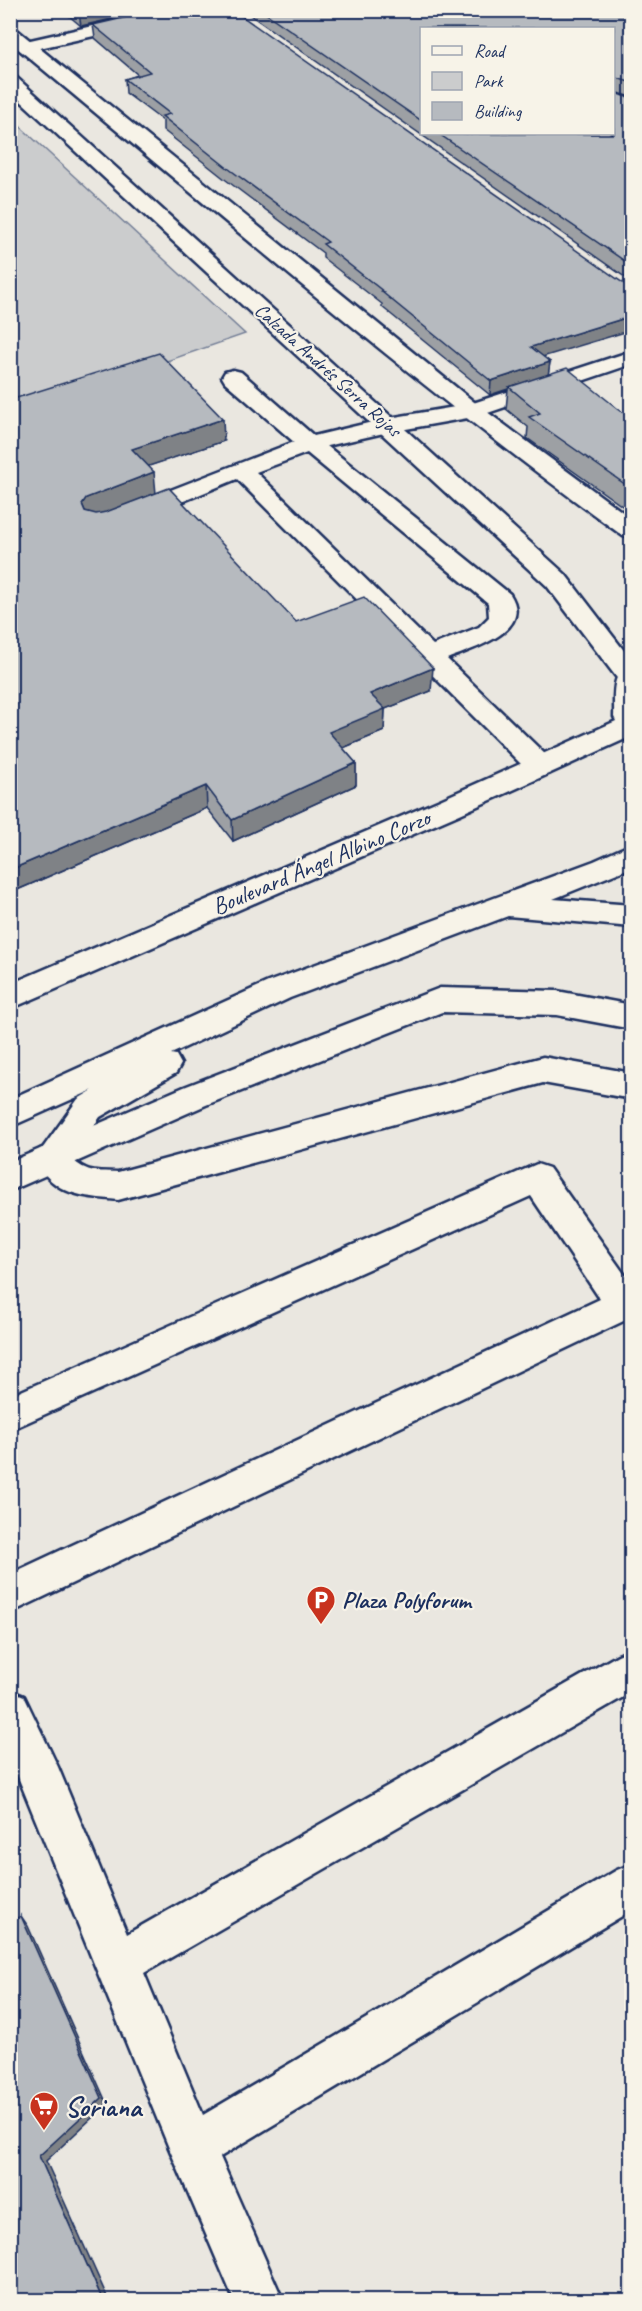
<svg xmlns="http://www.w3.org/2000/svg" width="642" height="2311" font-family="Caveat,sans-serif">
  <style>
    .green { fill: #cbcccd; stroke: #737e96; stroke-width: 1.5 }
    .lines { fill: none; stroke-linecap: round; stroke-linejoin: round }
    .lane-casing { stroke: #1b2f5e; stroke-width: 5 }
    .street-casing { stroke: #1b2f5e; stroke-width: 5 }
    .secondary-casing { stroke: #1b2f5e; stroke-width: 5 }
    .primary-casing { stroke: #1b2f5e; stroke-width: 5 }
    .lane { fill: #f7f3e8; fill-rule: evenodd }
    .street { fill: #f7f3e8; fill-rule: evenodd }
    .secondary { fill: #f7f3e8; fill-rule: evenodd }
    .primary { fill: #f7f3e8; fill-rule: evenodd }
    .wall { fill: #9da0a4; stroke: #1b2f5e; stroke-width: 1.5; fill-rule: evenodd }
    .shaded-wall { fill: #7f8286; stroke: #1b2f5e; stroke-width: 1.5 }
    .building { fill: #b6babf; stroke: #1b2f5e; stroke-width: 1.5 }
    .labels { text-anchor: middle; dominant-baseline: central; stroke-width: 4.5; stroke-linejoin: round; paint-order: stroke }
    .far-street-label { font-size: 20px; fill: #1b2f5e; stroke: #f7f3e8 }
    .street-label { font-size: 24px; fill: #1b2f5e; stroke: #f7f3e8 }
    .poi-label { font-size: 24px; font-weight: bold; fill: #1b2f5e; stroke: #f7f3e8; text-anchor: start }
    .near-poi-label { font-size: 28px; font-weight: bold; fill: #1b2f5e; stroke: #f7f3e8; text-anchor: start }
  </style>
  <rect width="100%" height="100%" fill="#eae7e0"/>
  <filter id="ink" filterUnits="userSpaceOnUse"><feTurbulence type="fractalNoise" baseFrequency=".0167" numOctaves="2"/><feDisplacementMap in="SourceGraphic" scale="12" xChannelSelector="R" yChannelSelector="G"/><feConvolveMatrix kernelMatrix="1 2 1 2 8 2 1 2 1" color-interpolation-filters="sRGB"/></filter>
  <g filter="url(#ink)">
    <polygon class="green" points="11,118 245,334 11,415"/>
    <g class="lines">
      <g class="lane-casing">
        <g id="lane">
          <path d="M233,370l8,2 73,64 75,-18 8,2 3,5 -3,5 -70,16 183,148c25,38 -39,55 -63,65l103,100 4,7 -4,7 -10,2 -10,-2 -293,-294 -92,38 -9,2 -9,-2 -3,-5 3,-5 167,-65 -69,-60 -3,-5 3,-5zM307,453l181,150 1,14 -10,10 -46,18 -177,-173z"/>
          <path d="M543,1057l89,16v26l-89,-16 -425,117c-36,-4 -64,-4 -83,-41l5,-10c27,-9 25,10 45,19 8,5 24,3 33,4z"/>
          <polygon points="537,1164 549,1168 632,1285 632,1317 10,1613 10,1574 600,1299 531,1196 10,1430 10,1396"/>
          <polygon points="632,1649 632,1692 144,1973 203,2115 617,1870 632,1864 632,1910 220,2157 283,2300 234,2300 169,2148 10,1757 10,1690 24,1696 58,1767 127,1934 618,1655"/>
        </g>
      </g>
      <g class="street-casing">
        <g id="street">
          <polygon points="163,10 197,10 189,15 26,51 20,50 17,46 20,42 26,41"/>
          <polygon points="632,351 632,364 479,416 389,432 381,430 378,425 381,420 389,418 467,405"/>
          <polygon points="440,988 557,991 632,1005 632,1029 557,1015 442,1012 206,1105 10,1191 10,1162 184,1087"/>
        </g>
      </g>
      <g class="secondary-casing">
        <g id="secondary">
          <path d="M10,28l6,1 463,377 153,113v19l-9,-2c-212,-153 -410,-327 -613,-494z"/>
          <polygon points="10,76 16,77 565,574 632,661 632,684 620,682 547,586 10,91"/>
        </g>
      </g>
      <g class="primary-casing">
        <g id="primary">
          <path d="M632,665v71l-172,78 -450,195v-25l430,-184 176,-79 -2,-4c1,-19 -5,-46 18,-52z"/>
          <polygon points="632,844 632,867 553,899 632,905 632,927 508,916 290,998 171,1054 176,1055 181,1064 176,1073 100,1117 64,1169 52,1173 40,1169 35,1159 78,1099 93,1090 10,1127 10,1099 268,982 594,861"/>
        </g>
      </g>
      <use href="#lane" class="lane"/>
      <use href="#street" class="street"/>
      <use href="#secondary" class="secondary"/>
      <use href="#primary" class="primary"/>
    </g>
    <g class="wall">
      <polygon points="62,10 151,10 81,26"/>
      <path d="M243,10h230l9,6h8l-9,-6h151v87l-17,-5v1l17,6v183zM422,28l192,106h-192z"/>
      <polygon points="93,25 543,357 550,362 548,374 632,420 632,513 527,438 528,427 506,409 508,389 490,395 382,307 382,304 323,258 323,253 226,180 163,130 163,121 126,93 125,79 138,75 95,38"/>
      <polygon points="10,400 224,441 148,466 155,493 296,622 431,691 385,709 384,731 343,748 356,763 356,785 233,841 207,808 10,893"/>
    </g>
    <g class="shaded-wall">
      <polygon points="90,10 151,10 81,26 79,13"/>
      <polygon points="632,316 632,330 529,361 531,347"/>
      <polygon points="550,362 548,376 509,387 508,389 490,395 491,381"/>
      <polygon points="223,419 224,441 134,471 132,449"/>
      <polygon points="154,472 156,494 89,520 82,504 86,498"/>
      <polygon points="433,668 431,691 385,709 384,731 328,754 329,732 370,694"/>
      <polygon points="356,763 356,785 233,841 232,820"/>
      <polygon points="206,786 207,808 10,893 10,870"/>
      <polygon points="21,1916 28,1926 107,2104 46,2161 109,2301 103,2301 39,2156"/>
    </g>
    <g class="building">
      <polygon points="76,10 90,10 79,13"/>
      <polygon points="158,10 233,10 626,285 632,287 632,316 531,347 550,362 491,381 382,292 384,292 323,244 328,242 225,166 162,116 170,114 125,79 150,72 93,25"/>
      <polygon points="261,10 473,10 482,16 506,16 505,13 502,10 632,10 632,83 614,77 615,93 632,99 632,266 439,134 614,134 614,28 422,28 422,121"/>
      <polygon points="159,353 223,419 132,449 154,472 86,498 82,504 85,511 96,514 106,512 169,488 296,622 364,597 433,668 370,694 385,709 329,732 356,763 232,820 206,786 10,870 10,400"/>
      <polygon points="567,368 632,420 632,489 529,417 540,413 509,387"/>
      <polygon points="21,1916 102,2098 39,2156 103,2301 10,2301 10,1921"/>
    </g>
  </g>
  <defs>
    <g id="parking-pin" transform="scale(1.5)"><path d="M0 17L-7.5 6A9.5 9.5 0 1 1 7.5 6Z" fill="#c8321e" stroke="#f7f3e8"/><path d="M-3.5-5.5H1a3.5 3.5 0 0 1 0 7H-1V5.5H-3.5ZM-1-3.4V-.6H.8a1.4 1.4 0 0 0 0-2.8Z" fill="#fff"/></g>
    <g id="supermarket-pin" transform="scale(1.5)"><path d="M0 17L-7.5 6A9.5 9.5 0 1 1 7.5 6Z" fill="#c8321e" stroke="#f7f3e8"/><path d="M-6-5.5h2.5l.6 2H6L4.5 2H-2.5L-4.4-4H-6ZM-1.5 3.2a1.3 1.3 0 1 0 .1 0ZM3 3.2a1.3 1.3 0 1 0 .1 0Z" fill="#fff"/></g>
  </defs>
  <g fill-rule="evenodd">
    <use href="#parking-pin" x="321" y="1600"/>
    <use href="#supermarket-pin" x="44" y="2106"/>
  </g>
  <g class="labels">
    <g class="far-street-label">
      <text transform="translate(328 370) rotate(42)">Calzada Andrés Serra Rojas</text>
    </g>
    <g class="street-label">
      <text transform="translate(321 862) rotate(-23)">Boulevard Ángel Albino Corzo</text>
    </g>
    <g class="poi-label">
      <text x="342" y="1600">Plaza Polyforum</text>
    </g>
    <g class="near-poi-label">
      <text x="65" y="2106">Soriana</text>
    </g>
  </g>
  <rect width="642" height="2311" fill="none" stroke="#f7f3e8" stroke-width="36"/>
  <rect x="18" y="18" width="606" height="2275" fill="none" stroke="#1b2f5e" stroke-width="2" filter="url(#ink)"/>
  <rect x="420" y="27" width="195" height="108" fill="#f7f3e8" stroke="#9fa5b1" stroke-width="1.5"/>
  <rect x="432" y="46" width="30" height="9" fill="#f7f3e8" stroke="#9fa5b1" stroke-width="1.5"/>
  <text x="474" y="57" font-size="18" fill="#1b2f5e">Road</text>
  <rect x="432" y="72" width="30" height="18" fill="#cbcccd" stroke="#9fa5b1" stroke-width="1.5"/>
  <text x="474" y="87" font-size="18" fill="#1b2f5e">Park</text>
  <rect x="432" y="102" width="30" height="18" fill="#b6babf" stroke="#9fa5b1" stroke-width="1.5"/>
  <text x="474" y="117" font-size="18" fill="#1b2f5e">Building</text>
</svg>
